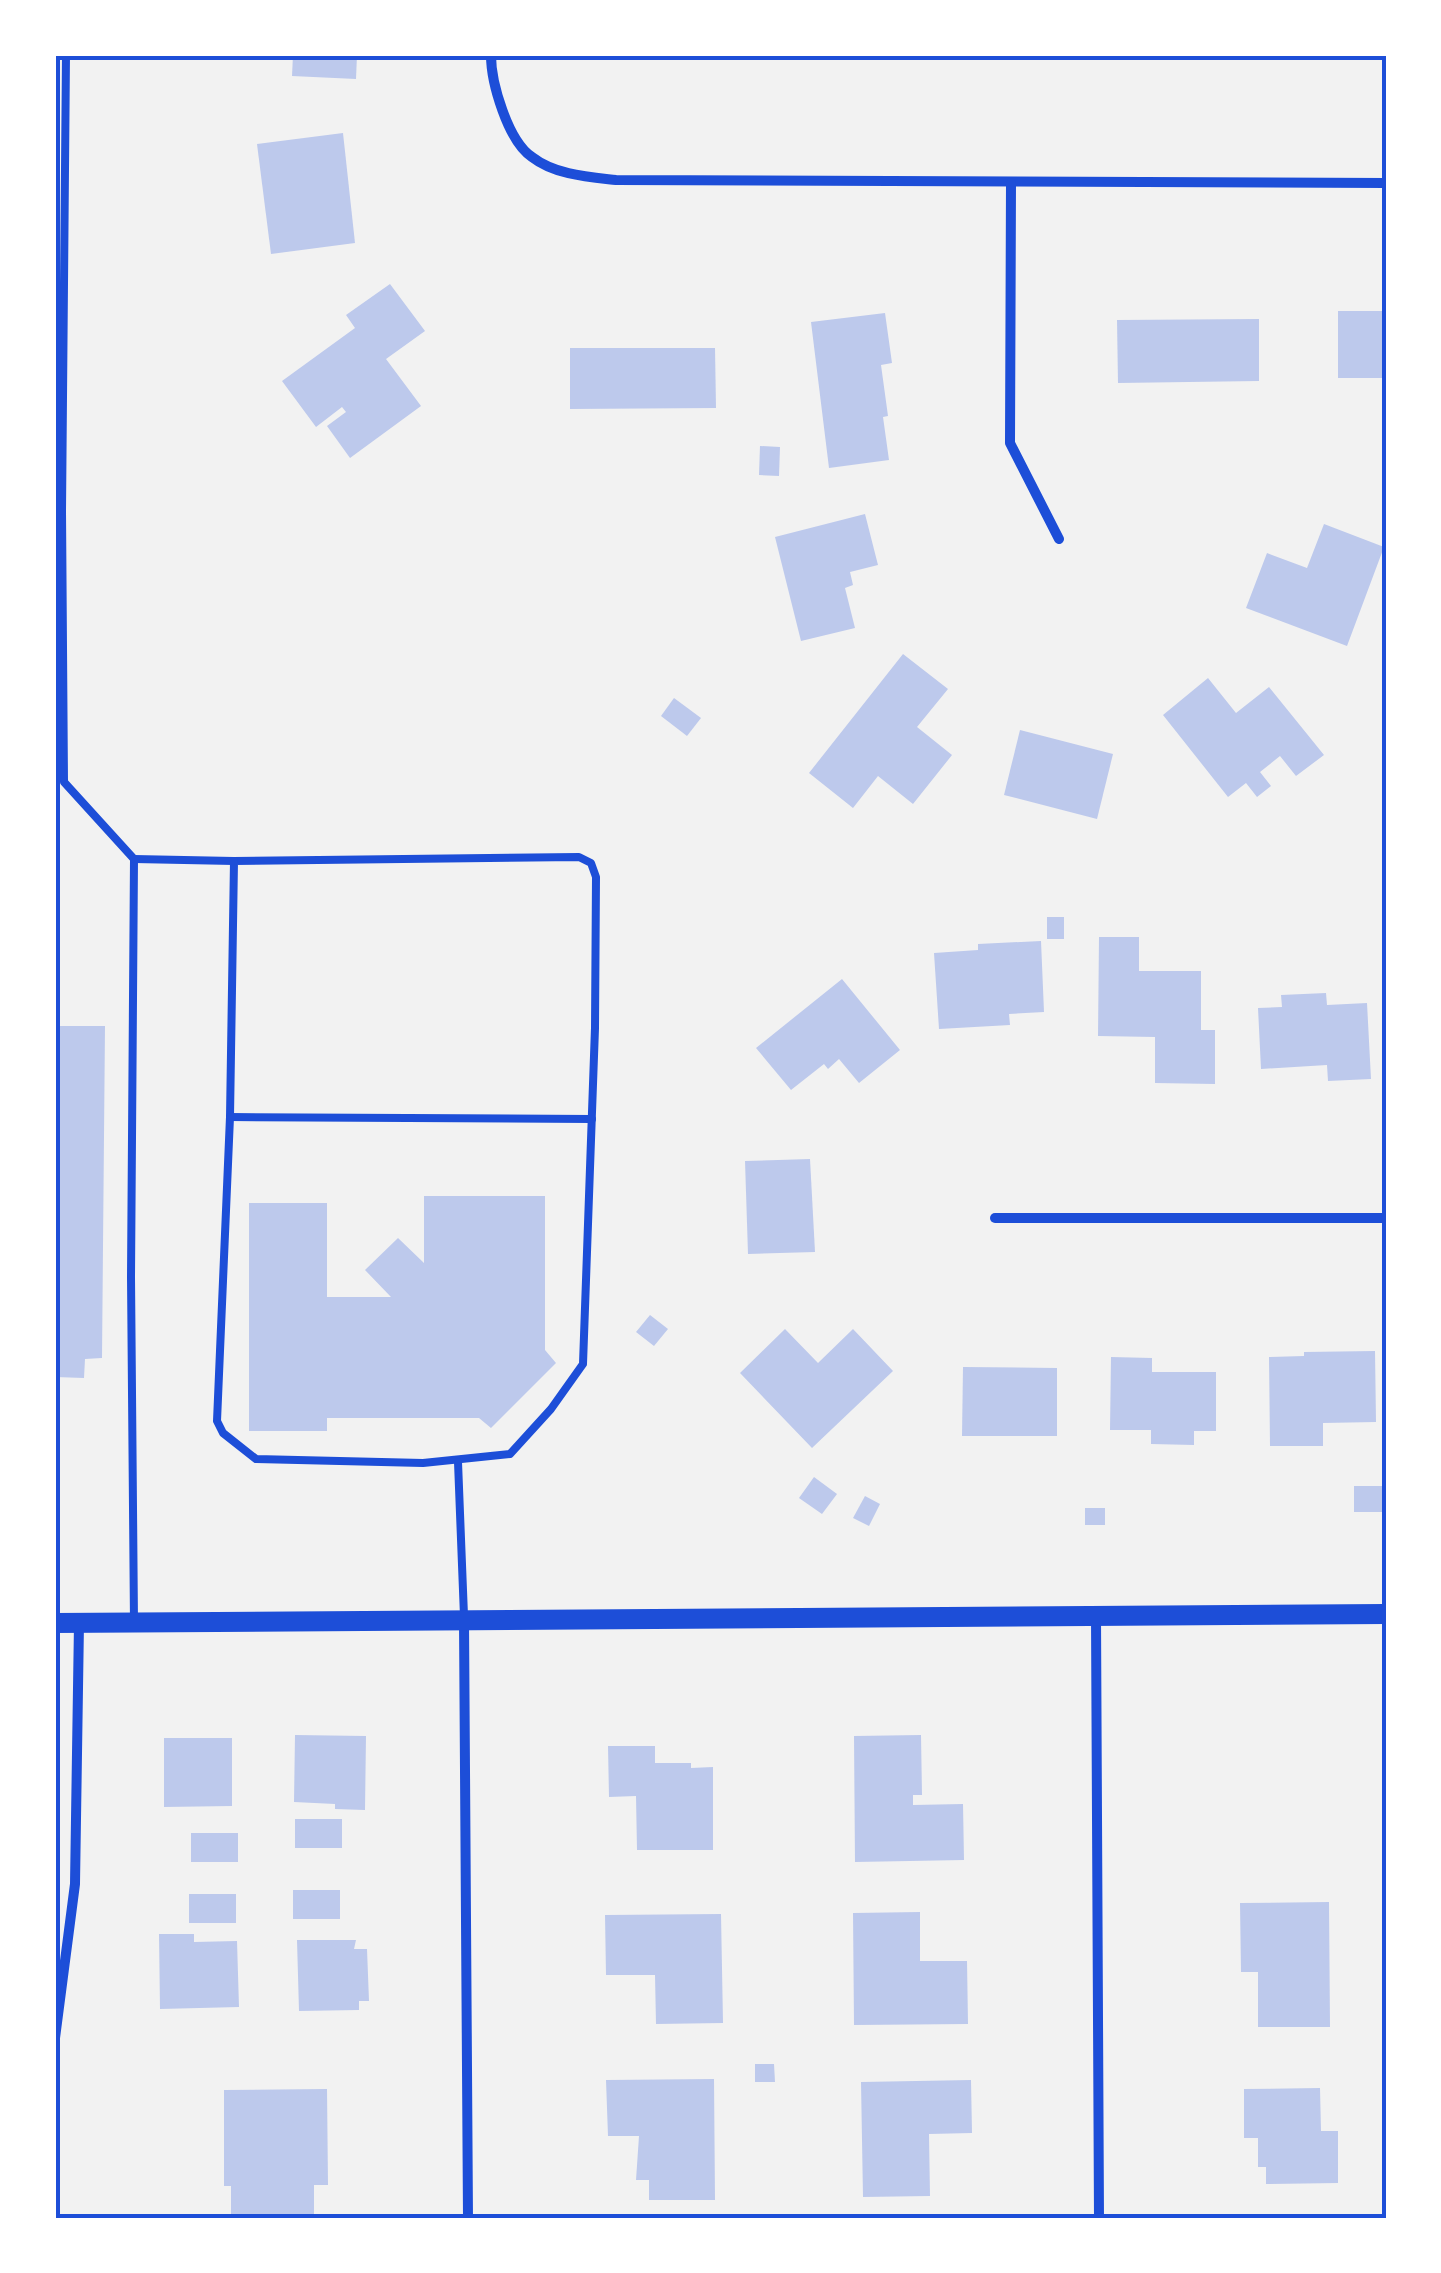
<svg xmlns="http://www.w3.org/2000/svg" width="1441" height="2273" font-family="'Golos Text',sans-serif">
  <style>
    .building { fill: #bdc9ec }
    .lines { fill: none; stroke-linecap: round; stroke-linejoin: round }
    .service { stroke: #1d4ed8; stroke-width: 8 }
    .minor { stroke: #1d4ed8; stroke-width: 10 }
    .secondary { stroke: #1d4ed8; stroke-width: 20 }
    .neatline { fill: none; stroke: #1d4ed8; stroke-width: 4 }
  </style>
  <rect width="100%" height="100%" fill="#f2f2f2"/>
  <g class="building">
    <polygon points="293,55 357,55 356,79 292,76"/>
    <polygon points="343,133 355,243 271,254 257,144"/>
    <polygon points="390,284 425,331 386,359 421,406 350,458 327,426 346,412 342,407 316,427 282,381 355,328 346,315"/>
    <rect x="1338" y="311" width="48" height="67"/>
    <polygon points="885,313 892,363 881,365 888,416 883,417 889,460 829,468 811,322"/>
    <polygon points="1259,319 1259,381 1118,383 1117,320"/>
    <polygon points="570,348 715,348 716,408 570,409"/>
    <polygon points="760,446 780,447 779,476 759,475"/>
    <polygon points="865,514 878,565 850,572 853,585 845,588 855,628 801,641 775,537"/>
    <polygon points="1324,524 1384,547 1347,646 1246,608 1267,553 1307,568"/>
    <polygon points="903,654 948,689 917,727 952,755 913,804 878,776 853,808 809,773"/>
    <polygon points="1208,678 1236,713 1269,687 1324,755 1296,776 1280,756 1260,772 1271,786 1257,797 1246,783 1228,797 1163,715"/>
    <polygon points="674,698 701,718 687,736 661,716"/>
    <polygon points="1020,730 1113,754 1097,819 1004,795"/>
    <rect x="1047" y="917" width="17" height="22"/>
    <polygon points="1099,937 1139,937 1139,971 1201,971 1201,1030 1215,1030 1215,1084 1155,1083 1155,1037 1098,1036"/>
    <polygon points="1041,941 1044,1012 1009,1014 1010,1025 939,1029 934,953 978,950 978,944"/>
    <polygon points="842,979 900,1050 859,1083 839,1059 828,1069 824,1064 791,1090 756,1048"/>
    <polygon points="1326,993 1327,1005 1367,1003 1371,1079 1328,1081 1327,1065 1261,1069 1258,1008 1282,1007 1281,995"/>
    <polygon points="55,1026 105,1026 102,1358 85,1359 84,1378 55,1377"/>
    <polygon points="810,1159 815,1252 748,1254 745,1161"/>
    <polygon points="424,1196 545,1196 545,1350 556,1363 491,1428 479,1418 327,1418 327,1431 249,1431 249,1203 327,1203 327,1297 391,1297 365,1270 398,1238 424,1263"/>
    <polygon points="650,1315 668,1329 654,1346 636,1332"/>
    <polygon points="785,1329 818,1363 853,1329 893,1371 812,1448 740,1373"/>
    <polygon points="1375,1351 1376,1422 1323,1423 1323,1446 1270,1446 1269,1357 1304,1356 1304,1352"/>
    <polygon points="1111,1357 1152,1358 1152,1372 1216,1372 1216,1431 1194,1431 1194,1445 1151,1444 1151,1430 1110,1430"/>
    <polygon points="963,1367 1057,1368 1057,1436 962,1436"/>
    <polygon points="814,1477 837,1494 822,1514 799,1498"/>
    <polygon points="1354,1486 1382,1486 1383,1512 1354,1512"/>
    <polygon points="865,1496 880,1504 869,1526 853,1518"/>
    <rect x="1085" y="1508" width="20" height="17"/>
    <polygon points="295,1735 366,1736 365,1810 335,1809 335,1804 294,1802"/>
    <polygon points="921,1735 922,1795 913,1795 913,1805 963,1804 964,1860 855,1862 854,1736"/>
    <polygon points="164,1738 232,1738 232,1806 164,1807"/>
    <polygon points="608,1746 655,1746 655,1763 691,1763 691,1768 713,1767 713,1850 637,1850 636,1796 609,1797"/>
    <rect x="295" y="1819" width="47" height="29"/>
    <rect x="191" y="1833" width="47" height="29"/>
    <rect x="293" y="1890" width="47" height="29"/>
    <rect x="189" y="1894" width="47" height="29"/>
    <polygon points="1329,1902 1330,2027 1258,2027 1258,1972 1241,1972 1240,1903"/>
    <polygon points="920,1912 920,1961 967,1961 968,2024 854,2025 853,1913"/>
    <polygon points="721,1914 723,2023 656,2024 655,1975 606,1975 605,1915"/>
    <polygon points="159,1934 194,1934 194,1942 237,1941 239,2007 160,2009"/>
    <polygon points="297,1940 356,1940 354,1949 367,1949 369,2001 359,2001 359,2010 299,2011"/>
    <polygon points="755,2064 774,2064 775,2082 755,2082"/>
    <polygon points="714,2079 715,2200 649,2200 649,2180 636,2180 639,2136 608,2136 606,2080"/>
    <polygon points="971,2080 972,2133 929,2134 930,2196 863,2197 861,2082"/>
    <polygon points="1320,2088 1321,2131 1338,2131 1338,2183 1266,2184 1266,2167 1258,2167 1258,2138 1244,2138 1244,2089"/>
    <polygon points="327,2089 328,2185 314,2185 314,2218 231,2218 231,2186 224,2186 224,2090"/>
  </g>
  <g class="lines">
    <g class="service">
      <polyline points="55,511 62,511 64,782 134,859 131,1277 134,1622"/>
      <polyline points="62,511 66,55"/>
      <polygon points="579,857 591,863 596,877 595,1028 583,1364 551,1409 510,1454 423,1463 256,1459 223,1433 217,1421 230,1117 234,861"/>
      <polyline points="134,859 234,861"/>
      <polyline points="230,1117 592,1119"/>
      <polyline points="458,1462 464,1616"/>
    </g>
    <g class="minor">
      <path d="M491,55c0,28 17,86 41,102 23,18 57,20 84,23l770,3"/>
      <polyline points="1011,183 1010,443 1059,539"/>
      <polyline points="995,1218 1386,1218"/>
      <polyline points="1096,1616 1099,2218"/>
      <polyline points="464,1621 468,2218"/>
      <polyline points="55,2038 75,1884 79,1623"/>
    </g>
    <polyline class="secondary" points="55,1623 1386,1614"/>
  </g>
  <rect width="1441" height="2273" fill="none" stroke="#ffffff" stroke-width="115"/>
  <rect x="58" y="58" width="1326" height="2158" class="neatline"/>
</svg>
